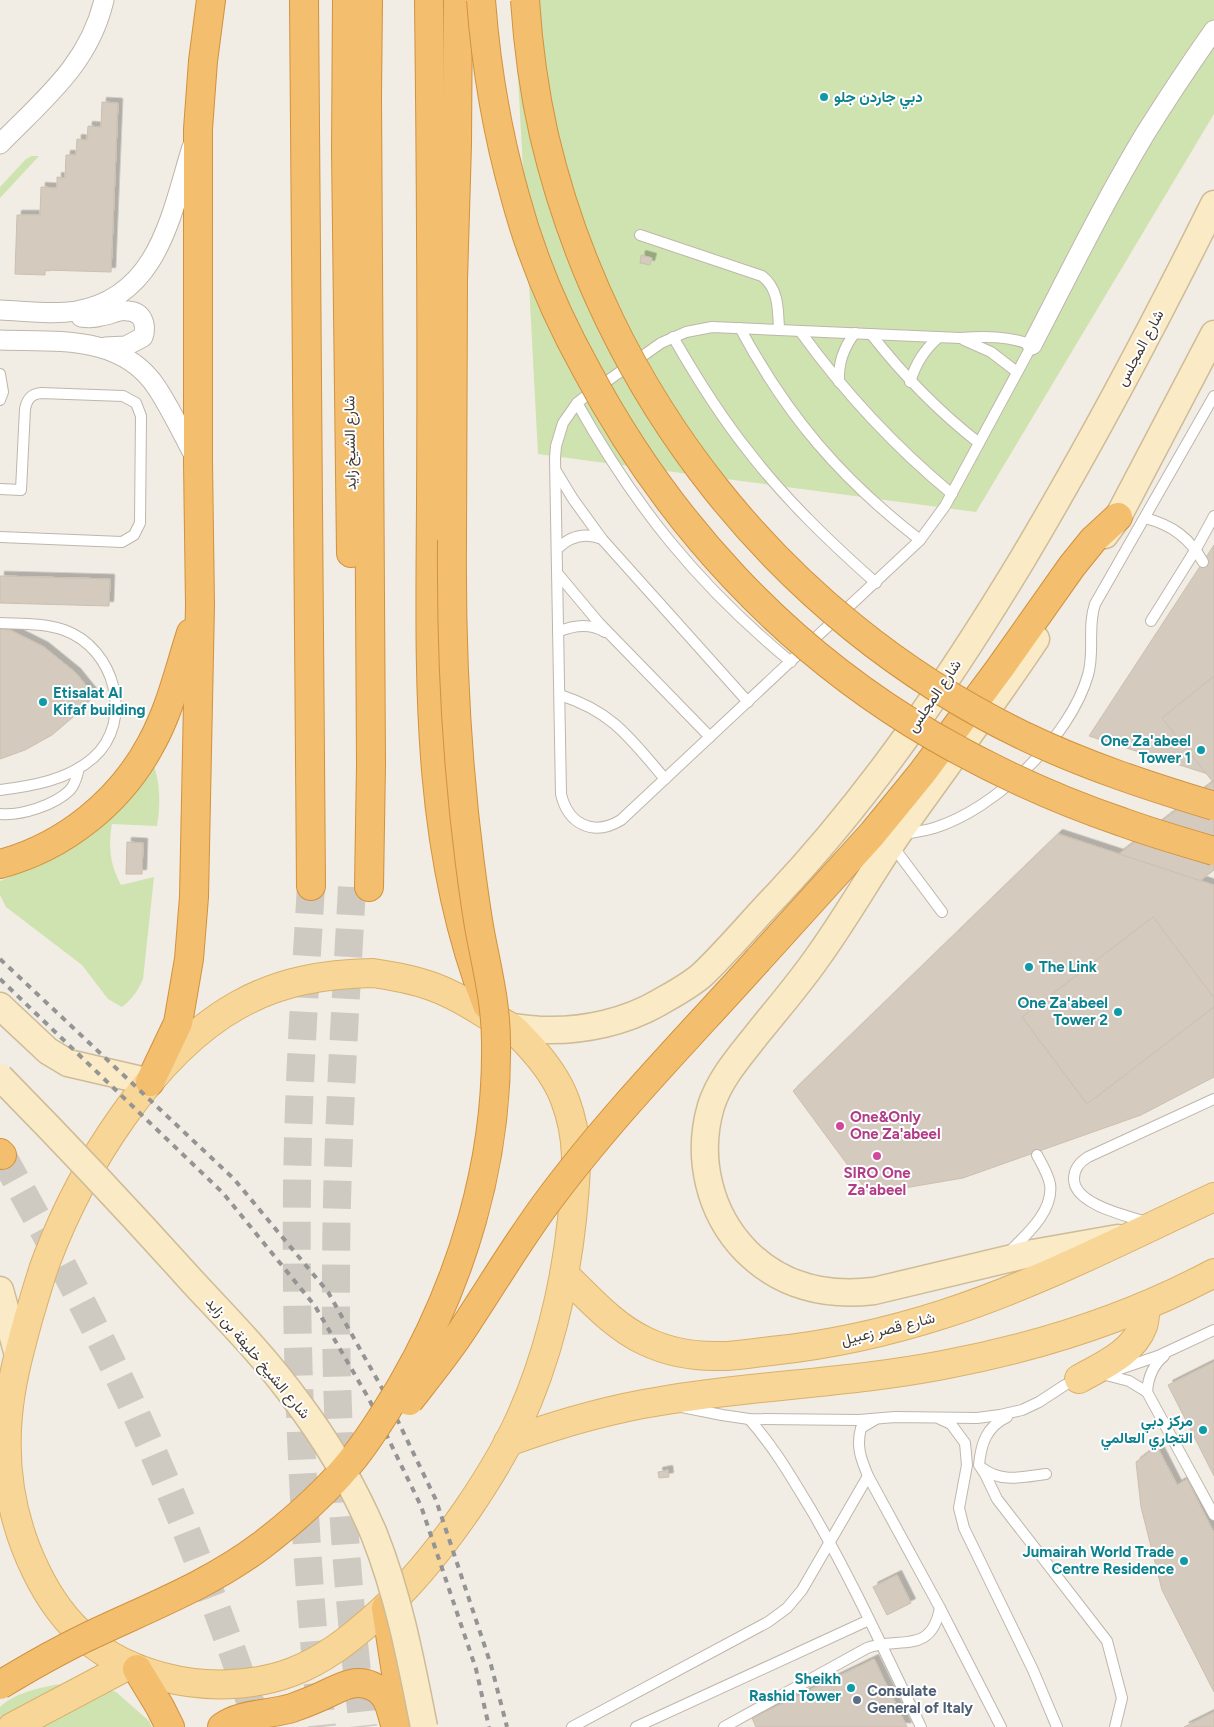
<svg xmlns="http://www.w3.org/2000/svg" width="1214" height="1727" font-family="Figtree,Vazirmatn,sans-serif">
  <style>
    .green { fill: #cfe3b0 }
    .building { fill: #d5cabe; stroke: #ccbfaf; filter: url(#shadow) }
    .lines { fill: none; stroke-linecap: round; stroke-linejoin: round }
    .highway-tunnel { stroke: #cec9c1; stroke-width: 28; stroke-dasharray: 28 14; stroke-linecap: butt }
    .lane-casing { stroke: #beb6ab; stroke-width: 12 }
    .street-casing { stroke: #beb6ab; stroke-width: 21 }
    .secondary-casing { stroke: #cebc97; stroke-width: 29 }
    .primary-casing { stroke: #dab169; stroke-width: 30 }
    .highway-casing { stroke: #d1923e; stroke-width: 30 }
    .lane { stroke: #fff; stroke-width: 10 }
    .street { stroke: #fff; stroke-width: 19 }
    .secondary { stroke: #faeac5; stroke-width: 26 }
    .primary { stroke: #f7d698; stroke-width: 28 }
    .highway { stroke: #f3be6d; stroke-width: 28 }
    .rail { stroke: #949494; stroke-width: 4; stroke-dasharray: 6 6; stroke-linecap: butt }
    .secondary-bridge-casing { stroke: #cebc97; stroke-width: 29; stroke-linecap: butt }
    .highway-bridge-casing { stroke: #d1923e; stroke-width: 30; stroke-linecap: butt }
    .secondary-bridge { stroke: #faeac5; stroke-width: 26 }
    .highway-bridge { stroke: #f3be6d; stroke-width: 28 }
    .culture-dot { fill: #0f9aa8; stroke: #fff; stroke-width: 2 }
    .hotel-dot { fill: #d1479c; stroke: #fff; stroke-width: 2 }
    .service-dot { fill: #5c6f8a; stroke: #fff; stroke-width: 2 }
    .labels { text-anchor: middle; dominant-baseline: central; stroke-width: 4; stroke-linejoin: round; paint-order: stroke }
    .culture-label { font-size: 15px; font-weight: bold; fill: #0d838f; stroke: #fff; text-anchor: end }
    .street-label { font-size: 15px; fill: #433c35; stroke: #fff }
    .hotel-label { font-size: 15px; font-weight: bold; fill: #b23c85; stroke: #fff; text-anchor: start }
    .service-label { font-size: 15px; font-weight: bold; fill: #4e5e75; stroke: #fff; text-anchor: start }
  </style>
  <defs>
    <filter id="shadow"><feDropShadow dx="4.5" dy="-4.5" stdDeviation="0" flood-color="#0004"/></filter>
  </defs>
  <rect width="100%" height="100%" fill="#f1ece4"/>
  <g class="green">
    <polygon points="514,0 1214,0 1214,114 976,512 538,454"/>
    <polygon points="32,156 39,156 0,198 0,187 26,159"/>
    <path d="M153,762c7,22 8,41 4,64l-45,-2c-4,22 -2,41 9,61l33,-8 -11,102c-5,12 -11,20 -21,28l-14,-8 -26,-34 -76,-58 -6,-12v-14l44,-18 43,-26z"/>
    <path d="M85,1681l31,11 33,29 3,6h-152v-20c20,-19 59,-23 85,-26z"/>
  </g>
  <g class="building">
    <polygon points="102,102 118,103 111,272 45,270 45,275 15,274 17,215 40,215 41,187 57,188 57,177 65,178 66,155 76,155 77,139 87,140 88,126 101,127"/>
    <polygon points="641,255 652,258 650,265 640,263"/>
    <polygon points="1214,545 1214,776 1089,736"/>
    <polygon points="0,576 110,579 109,606 0,603"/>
    <polygon points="0,629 10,630 44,647 76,673 93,694 80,711 52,735 25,750 0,759"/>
    <polygon points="1214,676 1214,781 1213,782 1162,718"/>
    <polygon points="1214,781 1214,870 910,1104 867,1047"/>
    <polygon points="1058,834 1214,885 1214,1077 1141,1115 963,1178 869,1194 793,1091"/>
    <polygon points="127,842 143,843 142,874 126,874"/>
    <polygon points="1153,917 1214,998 1214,1007 1087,1104 1022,1017"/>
    <polygon points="1214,1362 1214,1476 1168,1385"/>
    <polygon points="1157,1446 1177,1485 1187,1479 1214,1533 1214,1692 1162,1590 1141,1507 1136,1462"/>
    <polygon points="668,1470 669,1477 659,1478 658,1472"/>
    <polygon points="897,1575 911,1603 887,1615 873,1587"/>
    <polygon points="874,1659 907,1727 756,1727 752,1718"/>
    <polygon points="1214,1712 1214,1727 1184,1727"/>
  </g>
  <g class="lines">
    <g class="highway-tunnel">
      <path d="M311,886c-6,101 -13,203 -14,304 -2,180 7,358 25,537"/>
      <path d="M352,887c-7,131 -16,262 -16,393 -1,149 10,299 27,447"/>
      <path d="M2,1155c46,82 90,164 129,248 49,106 90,214 128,324"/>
    </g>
    <g class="lane-casing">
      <g id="lane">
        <path d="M640,235l122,41c17,13 16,34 17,54"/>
        <path d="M712,327l248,11c26,-2 48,-2 72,7l-87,161 -25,34 -299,280c-28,17 -53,4 -60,-26l-6,-336 1,-12 7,-23 14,-20 9,-7 75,-53 25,-11z"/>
        <path d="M740,328c47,88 101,151 180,212"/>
        <path d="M800,331c44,61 94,115 152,163"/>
        <path d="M871,334c32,41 67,77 108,109"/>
        <path d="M673,337c23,40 47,79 76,115 37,48 81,90 127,131"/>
        <polyline points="964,340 991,352 1017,372"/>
        <polyline points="0,374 3,392 0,400"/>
        <path d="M839,382c-1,-19 4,-34 16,-49"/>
        <path d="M910,382c6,-19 14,-32 29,-45"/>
        <path d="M577,403c59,105 121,182 214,259"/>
        <polyline points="556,471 573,499 602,539 748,702"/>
        <path d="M0,489l21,1 4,-81c2,-10 6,-15 16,-16l82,3 13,7 5,13 -1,107 -6,12 -12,7 -122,-5"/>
        <path d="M1145,518c27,7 45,20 58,44"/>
        <path d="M557,549c13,-13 28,-17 45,-10"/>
        <polyline points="558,574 599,623 710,737"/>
        <polyline points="1151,621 1196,549 1214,516"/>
        <path d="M0,623c21,1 44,0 64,7 51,18 71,91 29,128 -25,22 -61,28 -93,32"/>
        <path d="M558,632c16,-7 32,-9 47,0"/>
        <path d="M560,695c53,17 70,43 105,84"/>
        <path d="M0,814c21,2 55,-9 70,-24 6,-7 7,-14 9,-22"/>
        <path d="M904,834c10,-2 20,-3 30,-6 61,-19 136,-90 154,-153 7,-24 -1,-48 7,-71l119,-208"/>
        <polyline points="892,845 942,912"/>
        <path d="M1149,1223c-20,-7 -75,-18 -75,-44 0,-11 6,-17 14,-22l126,-58"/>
        <path d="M1009,1252c17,-17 45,-41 41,-68 -2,-10 -8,-20 -13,-29"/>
        <polyline points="1114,1371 1158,1356 1214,1330"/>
        <polyline points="1106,1375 1129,1381 1147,1392 1214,1515"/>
        <path d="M1147,1392c1,-14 6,-27 17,-36"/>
        <polyline points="682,1407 722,1415 749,1419 859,1420 895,1417 977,1418 1000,1415 1022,1410 1039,1402 1065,1385 1077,1380"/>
        <path d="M1007,1417c-21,10 -26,27 -28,48l6,9 12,25 110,142 15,57 -7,29"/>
        <path d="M749,1419c26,29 44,61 64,94 40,69 73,142 108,214"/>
        <path d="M876,1419l-15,9c-5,19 0,31 7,48l72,132 61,119"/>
        <polyline points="940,1419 951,1424 965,1443 967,1465 959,1508 964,1528 1033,1670 1057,1727"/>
        <path d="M982,1468c19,15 41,9 64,6"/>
        <polyline points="572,1727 768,1622 787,1608 802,1590 868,1476"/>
        <polyline points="636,1727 869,1620"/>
        <path d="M724,1727l143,-79c31,-12 64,8 73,-40"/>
      </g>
    </g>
    <g class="street-casing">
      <g id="street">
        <path d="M0,144c44,-45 89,-80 104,-144"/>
        <path d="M0,310c25,1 52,5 76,1 83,-14 95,-97 116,-164"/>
        <path d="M81,317c7,1 14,1 20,-1 9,-1 19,-7 27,-5 15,1 19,14 15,26l-17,9 -21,1"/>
        <path d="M0,340c56,2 122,-6 157,48 15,23 26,47 39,71"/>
        <path d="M1032,345c37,-71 72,-143 113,-211 22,-35 45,-70 69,-104"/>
      </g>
    </g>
    <g class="secondary-casing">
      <g id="secondary">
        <polyline points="1105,535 1118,517 1214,334"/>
        <path d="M1036,639c-44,66 -92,130 -138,195 -28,41 -52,84 -81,124 -18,26 -39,50 -59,75 -18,23 -38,45 -47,73 -15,51 -2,107 35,145 35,35 80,46 128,40l159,-38 85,-15"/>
        <polyline points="0,1006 48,1051 68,1063 150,1082"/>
        <path d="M511,1027c11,1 23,3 34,3 39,1 81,-8 115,-28 14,-8 31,-17 43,-28 26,-25 49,-53 74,-79 95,-101 173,-216 245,-335 69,-116 132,-235 192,-356"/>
        <polyline points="0,1290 18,1355"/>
      </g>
    </g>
    <g class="primary-casing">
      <g id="primary">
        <path d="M373,973c48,7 72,15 112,41 8,5 19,8 27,14 5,4 9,9 14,14 16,17 31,36 39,58 16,42 11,76 7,119 -7,68 -25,142 -54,204 -14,30 -32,59 -51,87 -27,39 -56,76 -92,107 -25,22 -51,43 -83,55 -40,15 -88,16 -129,5 -61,-16 -100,-50 -127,-106 -24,-49 -33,-102 -28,-156 3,-34 12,-66 21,-99 6,-19 11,-39 18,-57 34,-90 105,-206 191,-254 43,-24 86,-31 135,-32z"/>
        <path d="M564,1274c25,24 49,52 81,67 21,10 47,15 70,15 18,1 38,-3 56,-5 59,-6 117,-19 173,-37 93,-30 182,-76 270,-117"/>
        <path d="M1079,1379c23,-13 54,-26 64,-53 2,-6 2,-13 3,-19"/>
        <path d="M508,1442c50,-18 101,-33 153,-41 94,-16 189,-18 282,-36 96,-18 185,-46 271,-92"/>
        <polyline points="12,1727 129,1665"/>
      </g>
    </g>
    <g class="highway-casing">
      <g id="highway">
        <polyline points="304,0 311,886"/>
        <polyline points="347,0 346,150 351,553"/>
        <polyline points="368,0 367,96 371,764 369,887"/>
        <path d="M429,0c2,168 3,336 2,503 -1,170 -7,341 56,502"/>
        <polyline points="452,540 453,280 457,144 458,0"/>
        <path d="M0,864c64,-17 120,-62 151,-120 19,-34 28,-74 40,-111"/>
        <polyline points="758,960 873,833 922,773 1000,668 1072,566 1093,540 1118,517"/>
        <polyline points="150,1082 178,1023 189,959 194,897 200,605 198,462 198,129 203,61 211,0"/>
        <polyline points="0,1153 2,1155"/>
        <polyline points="386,1608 403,1718"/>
        <polyline points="137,1669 160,1707 170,1727"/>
        <path d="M222,1727c19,-14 47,-12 70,-19 11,-4 22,-8 32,-13 16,-7 30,-17 48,-9 18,7 18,25 24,41"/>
      </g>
    </g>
    <use href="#lane" class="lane"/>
    <use href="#street" class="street"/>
    <use href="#secondary" class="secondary"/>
    <use href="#primary" class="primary"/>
    <use href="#highway" class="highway"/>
    <g class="rail">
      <polyline points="0,959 234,1179 328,1292 383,1390 436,1500 491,1665 507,1727"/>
      <polyline points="0,979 223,1193 315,1306 369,1399 421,1506 476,1669 489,1727"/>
    </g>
    <g class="secondary-bridge-casing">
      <path id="secondary-bridge" d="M0,1077c65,66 129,134 191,203 36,39 74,77 105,120 31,41 58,87 78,134 25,63 37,127 50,193"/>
    </g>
    <g class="highway-bridge-casing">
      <g id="highway-bridge">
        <path d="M481,0c5,67 16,132 34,196 16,60 41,119 71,173 81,153 199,281 349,368 59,34 122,63 187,85 30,11 61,20 92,29"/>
        <path d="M525,0c3,46 9,91 19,135 61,260 237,483 478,600 62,30 126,51 192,71"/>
        <path d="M409,1401c18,-23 36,-45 52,-69 28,-42 54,-86 84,-127 64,-87 141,-165 213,-245"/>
        <path d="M0,1685c28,-17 56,-33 85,-47 60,-29 123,-52 177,-93 31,-24 61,-50 86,-80 21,-25 38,-53 54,-80 60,-104 96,-223 94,-343 0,-38 -9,-73 -16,-110 -4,-22 -7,-45 -10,-68 -14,-108 -19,-216 -18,-324"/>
      </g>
    </g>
    <use href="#secondary-bridge" class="secondary-bridge"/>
    <use href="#highway-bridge" class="highway-bridge"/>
  </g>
  <g class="culture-dot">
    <circle cx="824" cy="97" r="5"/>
    <circle cx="43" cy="702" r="5"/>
    <circle cx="1201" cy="750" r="5"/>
    <circle cx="1029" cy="967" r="5"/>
    <circle cx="1118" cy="1012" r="5"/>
    <circle cx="1203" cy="1430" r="5"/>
    <circle cx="1184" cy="1561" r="5"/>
    <circle cx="851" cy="1688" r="5"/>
  </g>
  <g class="hotel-dot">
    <circle cx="840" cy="1126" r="5"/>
    <circle cx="877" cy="1156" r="5"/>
  </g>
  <circle class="service-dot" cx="857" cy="1700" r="5"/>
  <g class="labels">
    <g class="culture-label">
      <text x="834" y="97" text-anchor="start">دبي جاردن جلو</text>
      <text x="53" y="693" text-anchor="start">Etisalat Al<tspan x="53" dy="17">Kifaf building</tspan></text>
      <text x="1191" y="741">One Za'abeel<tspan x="1191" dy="17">Tower 1</tspan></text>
      <text x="1039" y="967" text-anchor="start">The Link</text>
      <text x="1108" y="1003">One Za'abeel<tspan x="1108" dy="17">Tower 2</tspan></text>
      <text x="1193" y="1421">مركز دبي<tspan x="1193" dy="17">التجاري العالمي</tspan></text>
      <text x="1174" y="1552">Jumairah World Trade<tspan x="1174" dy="17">Centre Residence</tspan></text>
      <text x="841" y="1679">Sheikh<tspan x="841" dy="17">Rashid Tower</tspan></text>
    </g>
    <g class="street-label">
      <text transform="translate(1140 348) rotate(-62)">شارع المجلس</text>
      <text transform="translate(350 443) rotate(-91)">شارع الشيخ زايد</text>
      <text transform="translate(934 696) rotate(-56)">شارع المجلس</text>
      <text transform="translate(888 1329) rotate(-14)">شارع قصر زعبيل</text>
      <text transform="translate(258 1358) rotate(50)">شارع الشيخ خليفة بن زايد</text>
    </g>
    <g class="hotel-label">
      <text x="850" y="1117">One&amp;Only<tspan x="850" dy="17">One Za'abeel</tspan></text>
      <text x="877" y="1173" text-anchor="middle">SIRO One<tspan x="877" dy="17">Za'abeel</tspan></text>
    </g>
    <g class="service-label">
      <text x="867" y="1691">Consulate<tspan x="867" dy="17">General of Italy</tspan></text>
    </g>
  </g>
</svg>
